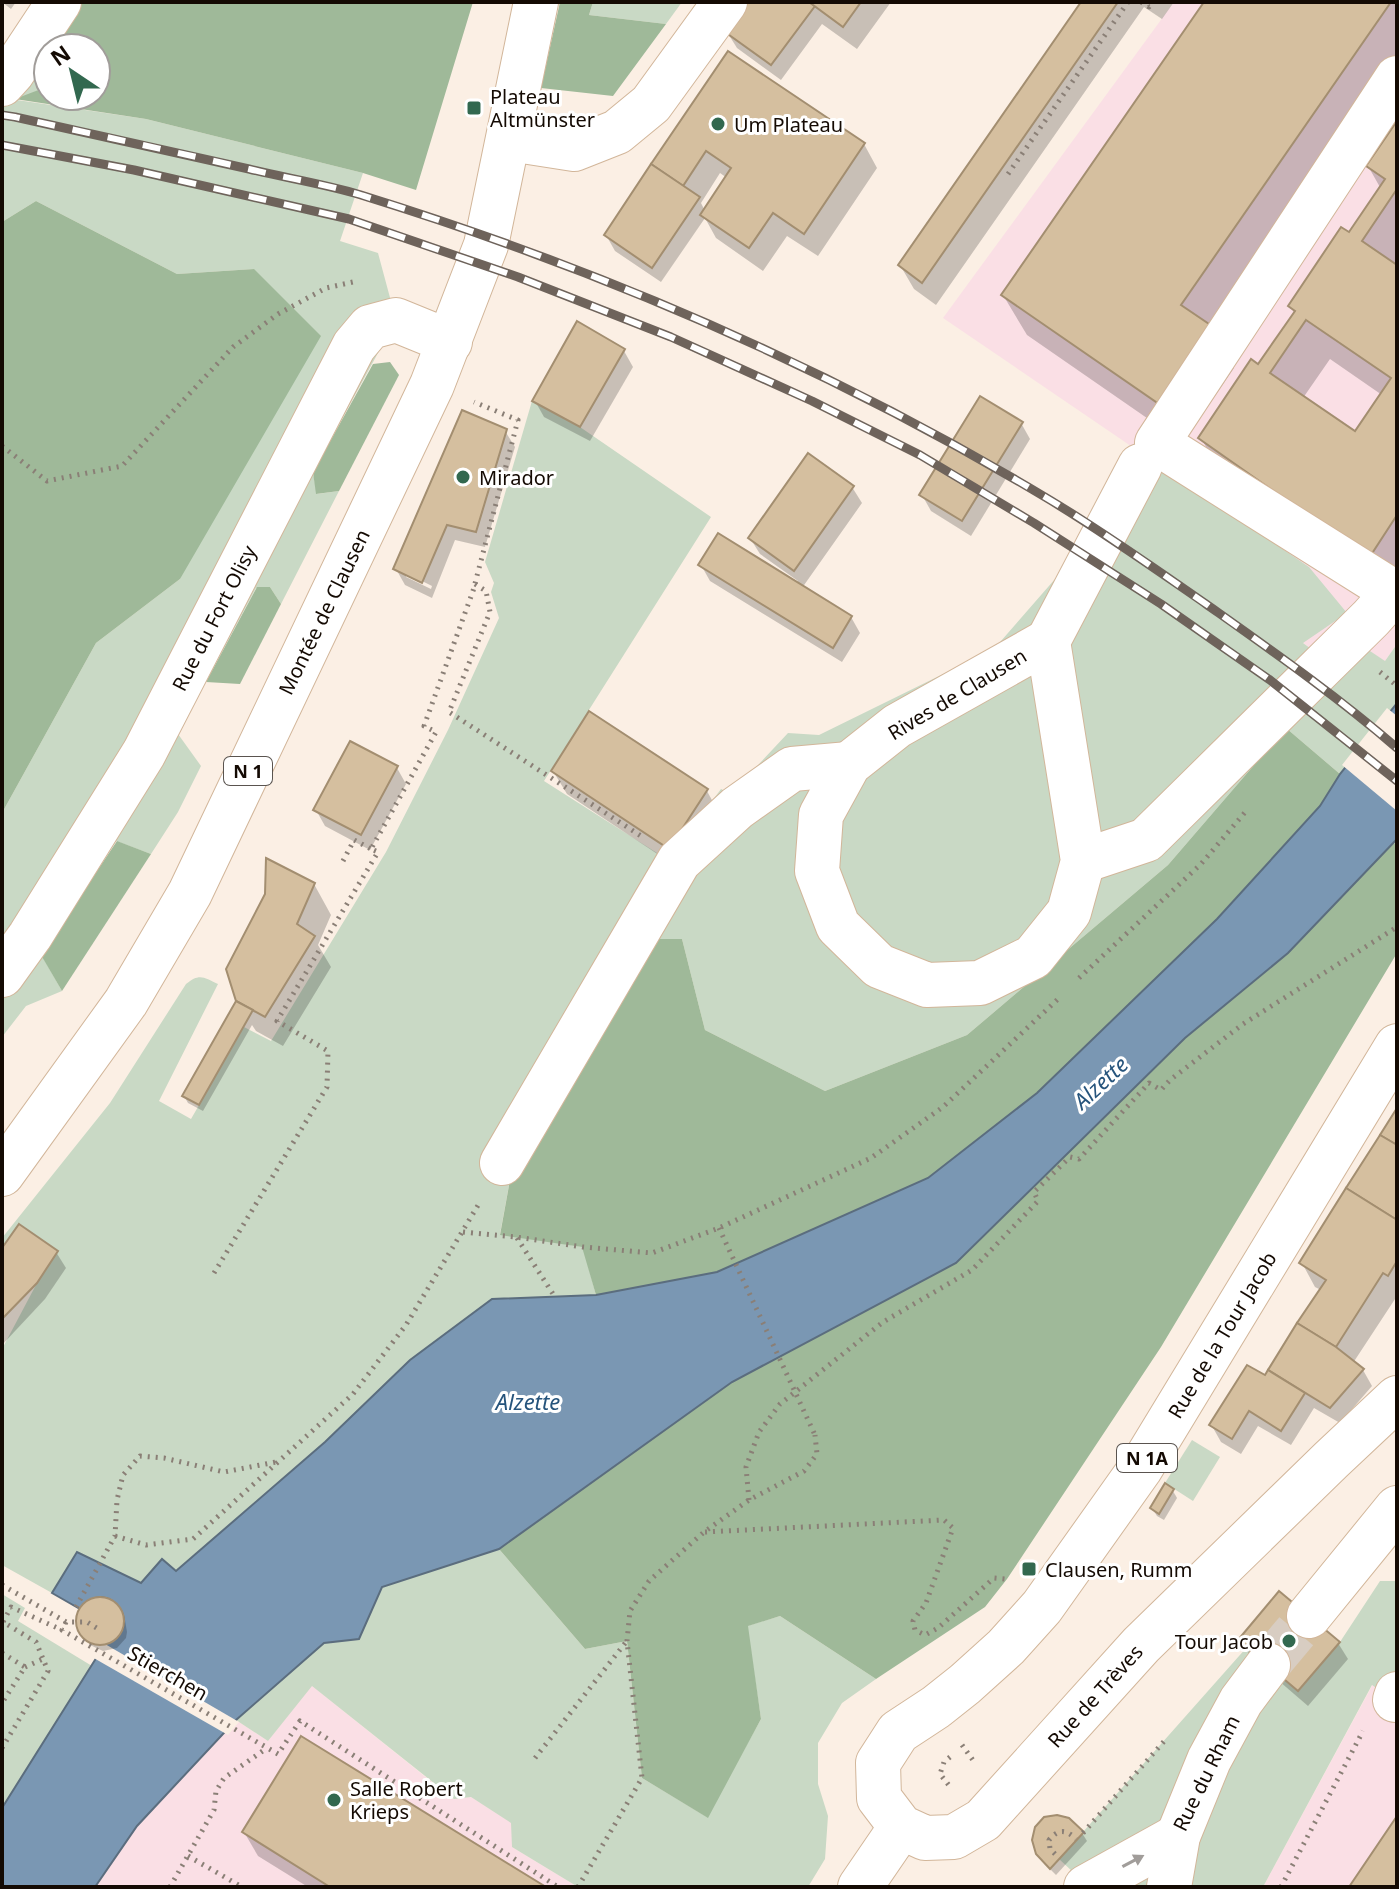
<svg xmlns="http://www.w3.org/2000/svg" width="1399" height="1889" font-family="'Noto Sans',sans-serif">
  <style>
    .commercial { fill: #fadfe5 }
    .green { fill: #c9d9c5 }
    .forest { fill: #9fb999 }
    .water { fill: #7a97b3; stroke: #5b6d7e; stroke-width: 2 }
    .pier { fill: #fbefe4 }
    .shadow { fill: #0003; fill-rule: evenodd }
    .building { fill: #d5bf9f; stroke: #a38e70; stroke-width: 2; fill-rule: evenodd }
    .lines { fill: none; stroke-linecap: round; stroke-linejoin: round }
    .minor-tunnel { stroke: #d8cdc2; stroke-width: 44; stroke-dasharray: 44 22; stroke-linecap: butt }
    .minor-casing { stroke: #d2b69a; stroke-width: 46 }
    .major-casing { stroke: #d2b69a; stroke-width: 46 }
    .path { stroke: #8a7f76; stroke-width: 5; stroke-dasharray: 2 6; stroke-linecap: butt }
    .minor { stroke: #fff; stroke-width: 44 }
    .major { stroke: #fff; stroke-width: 44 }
    .rail-casing { stroke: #6e635b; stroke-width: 9 }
    .rail { stroke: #fff; stroke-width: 6; stroke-dasharray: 18; stroke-linecap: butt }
    .path-bridge { stroke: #8a7f76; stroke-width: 5; stroke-dasharray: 2 6; stroke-linecap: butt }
    .oneway { fill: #a19d9a }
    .poi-dot { fill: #32684f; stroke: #fff; stroke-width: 3 }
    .labels { text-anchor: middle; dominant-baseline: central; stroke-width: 6; stroke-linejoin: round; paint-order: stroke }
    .shield { fill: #fff; stroke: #5a544f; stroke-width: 2 }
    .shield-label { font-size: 18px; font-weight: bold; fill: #140a03 }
    .poi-label { font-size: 20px; fill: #140a03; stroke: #fff; text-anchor: start }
    .street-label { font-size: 20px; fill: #140a03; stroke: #fff }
    .water-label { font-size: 22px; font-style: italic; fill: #26547c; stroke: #fff }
  </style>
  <rect width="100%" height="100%" fill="#fbefe4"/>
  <g class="commercial">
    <polygon points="1174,2 1397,2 1397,644 1385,661 1337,669 1302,642 1347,613 1147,457 943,318"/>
    <polygon points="1373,1684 1397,1702 1397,1887 1263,1887"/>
    <polygon points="311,1685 453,1799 471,1797 512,1823 512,1847 578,1887 95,1887 137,1826 236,1720 268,1741"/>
  </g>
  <g class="green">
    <polygon points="593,2 682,2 666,24 589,15"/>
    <polygon points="60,28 65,48 48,48 48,77 41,89 17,100 146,119 363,173 340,241 378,253 396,320 313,472 317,494 339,491 281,604 270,587 256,588 178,734 201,766 178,812 151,854 116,841 41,954 62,991 26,1006 2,1037 2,813 96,643 180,579 254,269 177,274 36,201 2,222 2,84"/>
    <path d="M532,401l48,26 131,90 -167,264 124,79 53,-71 10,5 57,-61 31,2 175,-86 68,-78 85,-114 162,110 38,46 -44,30 34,25 21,-25 27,18 12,-17v59l-57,71 -54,-46 -118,137 -201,170 -142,56 -120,-61 -23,-91 -170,230 -12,65 83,13 13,48 -104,4 -82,61 -85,82 -149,130 -35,11 -64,-31 -25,41 -50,-28v-216l35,-66 21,-32 -39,-27 -17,24v-10l108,-135 76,-119c13,-11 18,-7 32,0l-59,117 32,18 53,-92 27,14 115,-189 62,-122 51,-112 -8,-26 3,-9 -9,-21z"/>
    <polygon points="1192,1440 1220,1457 1193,1501 1165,1483"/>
    <polygon points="499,1549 585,1649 627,1641 642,1778 707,1817 761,1719 747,1626 780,1616 876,1679 842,1703 818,1743 818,1784 828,1816 825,1859 808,1887 578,1887 512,1847 511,1823 471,1797 454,1799 312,1686 268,1741 236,1720 324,1643 359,1639 382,1587"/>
    <polygon points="1380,1581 1397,1581 1397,1702 1372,1685 1263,1887 1086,1887 1087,1885 1059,1859 1247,1647 1299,1691 1340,1642"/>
    <polygon points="2,1594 25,1608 18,1621 92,1666 2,1808"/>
  </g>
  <g class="forest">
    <polygon points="77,2 473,2 416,190 363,173 146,119 15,99 41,89 48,77 48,96 96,96 96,48 65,48 60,28"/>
    <polygon points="560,2 593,2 589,15 666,24 613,96 541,88"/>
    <polygon points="36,201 177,274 254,269 321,336 180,579 96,643 2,813 2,222"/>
    <polygon points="390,362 399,375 339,491 316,494 313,472 373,364"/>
    <polygon points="257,587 270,587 281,604 240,684 206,682"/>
    <polygon points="1286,728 1340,774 1320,806 1217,919 1037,1093 928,1178 717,1272 596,1295 582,1247 500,1235 512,1169 646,939 682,939 705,1030 825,1091 967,1035 1168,865"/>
    <polygon points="117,841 151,854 62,991 41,955"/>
    <polygon points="1394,842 1397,849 1397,953 1161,1347 1007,1579 985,1607 876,1679 780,1616 748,1626 761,1719 708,1818 642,1778 627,1641 585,1649 499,1549 732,1382 956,1263 1185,1038 1288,953"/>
  </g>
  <path class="water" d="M1397,703v136l-109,114 -103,85 -229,225 -224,119 -233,167 -117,38 -23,52 -35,4 -88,77 -99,106 -42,61h-93v-79l103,-164c43,-15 3,-71 -25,-35l-28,-16 25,-41 64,31 21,-24 14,12 149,-129 85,-82 82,-61 104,-4 121,-23 211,-94 109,-85 180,-174 103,-113 20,-32z"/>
  <g class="pier">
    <polygon points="1387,708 1397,716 1397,811 1342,765"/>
    <polygon points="100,1644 105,1644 239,1722 228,1735 92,1657"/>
  </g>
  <g class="shadow">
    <polygon points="2,2 16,2 11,9"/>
    <polygon points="749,2 891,2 857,49 822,24 781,80 737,48 727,32"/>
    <polygon points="1084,2 1174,2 1162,19 1144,7 936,305 914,289 900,265"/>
    <polygon points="1206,2 1397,2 1397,67 1213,332 1234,368 1183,443 1027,335 1003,295"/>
    <path d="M728,54l136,90 13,24 -59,88 -31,-20 -24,35 -47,-33 -11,-20 -44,64 -46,-31 -9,-16zM720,173l7,5 -22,33 -4,-8z"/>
    <path d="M1397,124v139l-2,3 2,1v323l-173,-112 -23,-40 57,-71 37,-53 -5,-8 60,-72 31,-45 -13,-23zM1330,359l52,36 -26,39 -53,-36z"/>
    <polygon points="624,351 633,367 590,441 544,417 535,401"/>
    <polygon points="1021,423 1030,439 971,536 931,511 922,495"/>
    <path d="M505,431l10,16 -30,100 -30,-7 -23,58 -27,-13 -9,-16zM406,573l26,13 -1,3 -25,-12z"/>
    <polygon points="852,487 862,503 802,588 851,617 860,633 842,662 710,581 701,565 796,584 798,581 760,554 750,538"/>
    <polygon points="397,768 406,784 370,850 325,826 316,810"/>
    <polygon points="553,771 707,791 720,815 683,871 567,794"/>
    <polygon points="314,884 331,915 318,945 331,967 283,1046 256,1031 252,1025 203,1111 188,1103 184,1096"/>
    <polygon points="1397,1112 1397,1296 1353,1363 1363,1370 1372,1386 1340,1423 1314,1408 1291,1445 1258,1426 1241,1454 1221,1442 1212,1426 1266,1378 1321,1290 1315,1287 1302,1263"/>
    <polygon points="2,1252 56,1252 66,1268 45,1299 2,1345"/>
    <polygon points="1173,1491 1177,1498 1164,1520 1157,1516 1152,1508"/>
    <polygon points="106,1600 111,1602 120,1612 125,1620 127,1632 126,1638 117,1648 103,1651 90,1645 78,1624 78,1617 86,1604 92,1601"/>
    <polygon points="1241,1640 1338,1643 1348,1659 1308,1706 1250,1656"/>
    <polygon points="244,1832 543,1887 308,1887 258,1856"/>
    <polygon points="1082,1833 1087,1841 1056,1875 1043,1862 1038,1853"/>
  </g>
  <g class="building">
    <polygon points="746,2 809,2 815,6 771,65 725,32"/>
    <polygon points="809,2 861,2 843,27"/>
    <polygon points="1081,2 1118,2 922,283 898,265"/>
    <polygon points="1204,2 1391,2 1181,305 1212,326 1159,404 1001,295"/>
    <polygon points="728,51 865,143 804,234 773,213 749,248 700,215 731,168 706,151 683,186 651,164"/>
    <path d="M1397,121v68l-35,52 35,24v250l-28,43 -171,-120 53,-79 7,5 37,-53 -7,-5 53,-79 8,5 36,-53 -19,-13zM1306,320l85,58 -36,53 -85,-58z"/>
    <polygon points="651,164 700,197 652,268 604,235"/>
    <polygon points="577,321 625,349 580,427 532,401"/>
    <polygon points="980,396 1023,422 962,521 919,495"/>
    <polygon points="462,410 507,429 476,532 447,525 422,583 393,569"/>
    <polygon points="808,453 854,486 794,571 748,538"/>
    <polygon points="718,533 852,616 833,648 698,565"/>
    <polygon points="589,711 708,789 669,849 551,771"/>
    <polygon points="350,741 398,766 361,835 313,810"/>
    <polygon points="266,858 315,883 297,924 315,936 265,1017 236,1001 226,969 265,894"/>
    <polygon points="236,1001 253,1010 199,1105 182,1096"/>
    <polygon points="1397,1108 1397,1145 1380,1135"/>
    <polygon points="1380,1135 1397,1145 1397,1220 1346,1188"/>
    <polygon points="1346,1188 1397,1220 1397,1261 1388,1276 1383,1273 1336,1347 1297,1323 1326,1280 1299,1263"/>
    <polygon points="19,1224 58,1251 37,1283 2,1319 2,1248"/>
    <polygon points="1297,1323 1336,1347 1364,1369 1330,1408 1268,1370"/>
    <polygon points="1247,1365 1265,1375 1268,1370 1305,1393 1281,1431 1249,1411 1232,1439 1209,1425"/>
    <polygon points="1165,1483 1174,1489 1159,1514 1150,1508"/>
    <polygon points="1279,1591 1340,1642 1298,1691 1238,1640"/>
    <circle cx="100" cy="1621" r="24"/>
    <polygon points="301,1736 546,1887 330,1887 242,1832"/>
    <polygon points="1057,1815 1069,1818 1084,1832 1050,1869 1036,1854 1032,1840 1035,1827 1044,1817"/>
    <polygon points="1397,1816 1397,1887 1349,1887"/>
  </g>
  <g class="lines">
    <polyline class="minor-tunnel" points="1268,1665 1309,1616"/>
    <g class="minor-casing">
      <g id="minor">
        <polyline points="2,84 12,73 59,2"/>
        <polyline points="509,139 574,149 617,132 651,104 725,2"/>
        <polyline points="1395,593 1157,443 1397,78"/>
        <polygon points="1048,641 1083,861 1069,912 1033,957 980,983 927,985 879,966 838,926 817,871 821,815 849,764 897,726"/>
        <polyline points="1048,641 1140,466"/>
        <polyline points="1083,861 1146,840 1371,618 1397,589"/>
        <polyline points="2,975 30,936 144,753 354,346 370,327 396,320 450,342"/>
        <polyline points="502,1163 679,861 737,808 792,769 849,764"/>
        <polyline points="1309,1616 1397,1508"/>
        <polyline points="1395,1700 1397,1694"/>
        <polyline points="860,1887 901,1827"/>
        <polyline points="1086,1887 1178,1836"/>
        <polyline points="1169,1887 1178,1836 1209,1760 1241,1701 1268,1665"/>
      </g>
    </g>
    <g class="major-casing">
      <g id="major">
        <polyline points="1397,1046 1140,1469 1042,1607 1006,1647 965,1684 936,1707 898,1732 878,1763 879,1798 901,1827 925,1838 954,1837 983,1820 1141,1645 1331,1460 1397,1398"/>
        <polyline points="2,1174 126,1002 190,893 432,385 486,245 536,2"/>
      </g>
    </g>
    <g class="path">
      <polyline points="1141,2 1149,7 1153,2"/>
      <polyline points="1008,174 1128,2"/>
      <polyline points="2,446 47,481 122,466 233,347 278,314 326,288 353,282"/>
      <polyline points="475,584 486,591 490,612 449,712 641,836"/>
      <polyline points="1380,672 1397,686"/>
      <polyline points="343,861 354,840 371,849"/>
      <polyline points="1079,978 1201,864 1247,810"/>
      <polyline points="463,1232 516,1237 583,1247 652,1253 719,1228 871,1158 943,1107 1058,999"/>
      <polyline points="517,1238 555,1297"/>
      <polyline points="214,1273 327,1087 328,1051 277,1021 378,852 371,849 436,732 424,726 473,591 518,420 474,402"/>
      <polyline points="749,1500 746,1467 759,1432 780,1404 883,1322 972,1270 1038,1201 1034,1192 1070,1157 1079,1159 1149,1083 1161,1090 1170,1080 1243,1024 1397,927"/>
      <polyline points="705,1532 944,1520 953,1528 926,1603 913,1621 915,1630 925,1635 938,1628 994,1578 1005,1579"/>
      <polyline points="115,1536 146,1545 193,1539 353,1394 406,1325 480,1202"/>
      <polyline points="2,1585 66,1622 87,1622 100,1630"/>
      <polyline points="76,1607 115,1536 117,1500 123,1475 140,1456 164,1458 224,1472 276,1462"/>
      <polyline points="66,1622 62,1630 278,1754 300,1721 558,1887"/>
      <polyline points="2,1653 25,1667 2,1703"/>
      <polyline points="25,1667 43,1659"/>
      <polyline points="962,1745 975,1763"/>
      <polyline points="2,1748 48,1671 36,1642 3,1622 11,1607 62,1630"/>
      <polyline points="950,1757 944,1762 940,1774 951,1788"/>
      <polyline points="535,1758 626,1642"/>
      <polyline points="1083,1833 1166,1739"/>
      <path d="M1055,1854l-5,-5 -1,-9c9,-11 17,-11 27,-1"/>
      <polyline points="188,1856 242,1887"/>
      <polyline points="170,1887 214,1810 216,1791 224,1778 267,1748"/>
      <polyline points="578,1887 642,1778 627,1641 630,1611 649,1581 704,1532 749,1500 804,1471 817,1454 815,1435"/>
      <polyline points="1281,1887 1363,1731"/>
    </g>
    <use href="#minor" class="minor"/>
    <use href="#major" class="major"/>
    <g class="rail-casing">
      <g id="rail">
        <path d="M2,115l13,2c78,17 156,34 234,52 37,9 76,15 112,26 239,74 470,174 684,302 54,32 109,71 161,107 65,46 131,92 191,144"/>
        <polyline points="2,145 134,170 349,219 518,277 671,337 812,401 920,455 1034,523 1161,604 1270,680 1397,781"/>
      </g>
    </g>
    <use href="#rail" class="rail"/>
    <polyline class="path-bridge" points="719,1228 815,1435"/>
  </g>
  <defs><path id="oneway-solid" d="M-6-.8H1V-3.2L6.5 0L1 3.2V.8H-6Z" transform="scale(2)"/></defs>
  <use class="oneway" href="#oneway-solid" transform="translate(1133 1861) rotate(-28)"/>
  <g class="poi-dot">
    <rect x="466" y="100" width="16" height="16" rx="4"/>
    <circle cx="718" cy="124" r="8"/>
    <circle cx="463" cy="477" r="8"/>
    <rect x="1021" y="1561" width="16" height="16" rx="4"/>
    <circle cx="1289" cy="1641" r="8"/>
    <circle cx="334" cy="1800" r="8"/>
  </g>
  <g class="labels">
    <g class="shield">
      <rect x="224" y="757" width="48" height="28" rx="6"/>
      <rect x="1117" y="1444" width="60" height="28" rx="6"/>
    </g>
    <g class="shield-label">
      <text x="248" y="771">N 1</text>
      <text x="1147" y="1458">N 1A</text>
    </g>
    <g class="poi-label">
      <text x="490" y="96">Plateau<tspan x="490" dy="23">Altmünster</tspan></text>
      <text x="734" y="124">Um Plateau</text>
      <text x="479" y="477">Mirador</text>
      <text x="1045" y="1569">Clausen, Rumm</text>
      <text x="1273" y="1641" text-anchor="end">Tour Jacob</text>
      <text x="350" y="1788">Salle Robert<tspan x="350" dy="23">Krieps</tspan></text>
    </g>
    <g class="street-label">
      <text transform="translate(324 612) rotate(-64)">Montée de Clausen</text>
      <text transform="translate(214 618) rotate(-63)">Rue du Fort Olisy</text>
      <text transform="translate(957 694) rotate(-31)">Rives de Clausen</text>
      <text transform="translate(1222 1335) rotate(-59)">Rue de la Tour Jacob</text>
      <text transform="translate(168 1673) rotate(30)">Stierchen</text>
      <text transform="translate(1095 1696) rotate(-48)">Rue de Trèves</text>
      <text transform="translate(1206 1773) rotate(-64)">Rue du Rham</text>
    </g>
    <g class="water-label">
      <text transform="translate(1100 1082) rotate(-43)">Alzette</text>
      <text x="528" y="1401">Alzette</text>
    </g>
  </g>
  <rect width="1399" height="1889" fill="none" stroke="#140a03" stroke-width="8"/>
  <g transform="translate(72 72) rotate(325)"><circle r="38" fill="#ffffff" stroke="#a19d9a" stroke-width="2"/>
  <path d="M0-6L14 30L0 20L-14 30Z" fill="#32684f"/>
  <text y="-12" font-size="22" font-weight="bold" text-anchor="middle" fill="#140a03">N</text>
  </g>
</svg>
